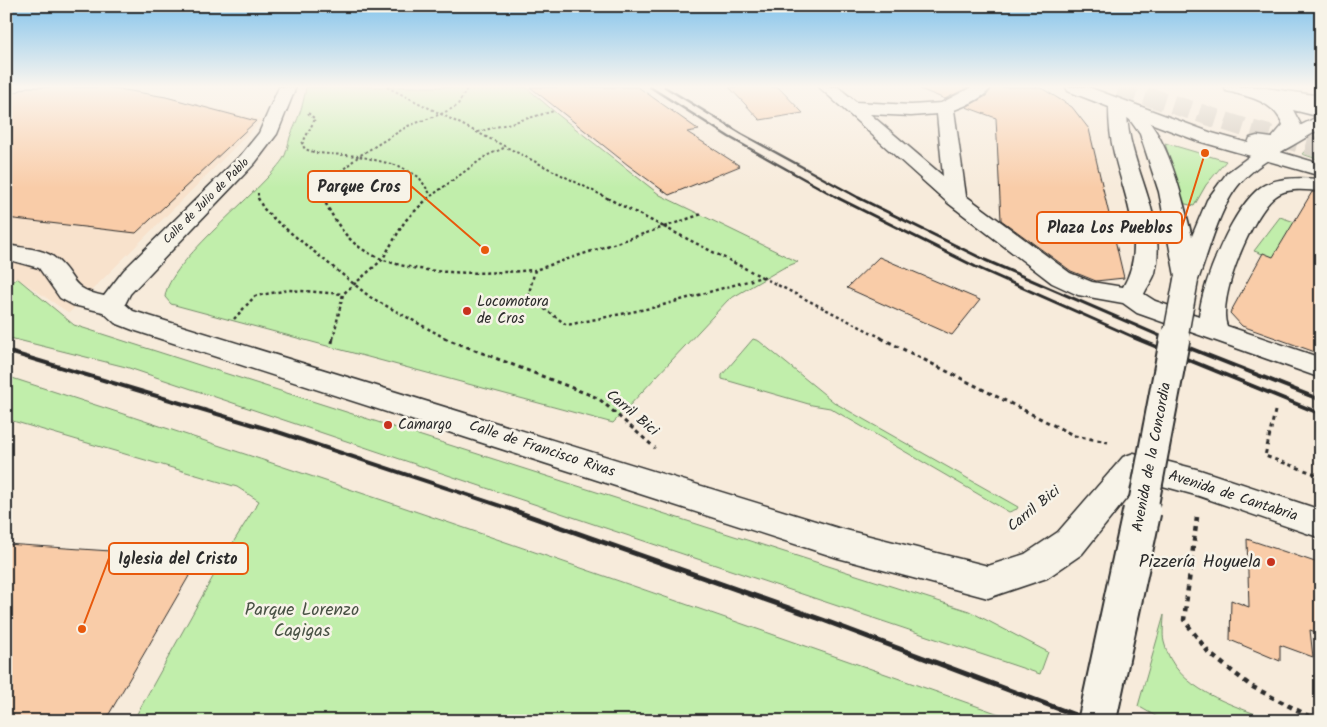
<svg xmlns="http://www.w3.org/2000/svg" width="1327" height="727" font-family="Kalam,sans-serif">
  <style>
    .built { fill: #f8e2cc }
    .green { fill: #c1eeab; stroke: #768c6b }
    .building { fill: #f9cca8; stroke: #2b2b2b }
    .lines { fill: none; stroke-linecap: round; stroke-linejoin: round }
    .motorway-tunnel { stroke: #cec5b8; stroke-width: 19; stroke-dasharray: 19 9; stroke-linecap: butt }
    .minor-casing { stroke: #2b2b2b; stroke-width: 3 }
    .tertiary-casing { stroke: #2b2b2b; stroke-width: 3 }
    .path-far3 { stroke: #2b2b2b; stroke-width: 2; stroke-dasharray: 2.5 2.5; stroke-linecap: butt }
    .path-far2 { stroke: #2b2b2b; stroke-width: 2.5; stroke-dasharray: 3 3; stroke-linecap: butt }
    .path-far1 { stroke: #2b2b2b; stroke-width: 3; stroke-dasharray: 4 4; stroke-linecap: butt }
    .path { stroke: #2b2b2b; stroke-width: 4.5; stroke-dasharray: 5 5; stroke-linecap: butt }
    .minor { fill: #f7f3e8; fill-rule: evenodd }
    .tertiary { fill: #f7f3e8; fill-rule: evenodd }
    .rail-far3 { stroke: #2b2b2b; stroke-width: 2.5 }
    .rail-far2 { stroke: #2b2b2b; stroke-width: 3 }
    .rail-far1 { stroke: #2b2b2b; stroke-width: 4 }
    .rail { stroke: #2b2b2b; stroke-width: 5 }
    .tertiary-bridge-far2-casing { stroke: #2b2b2b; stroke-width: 27; stroke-linecap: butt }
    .tertiary-bridge-far1-casing { stroke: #2b2b2b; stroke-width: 33; stroke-linecap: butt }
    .tertiary-bridge-casing { stroke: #2b2b2b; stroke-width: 41; stroke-linecap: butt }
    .tertiary-bridge-far2 { stroke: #f7f3e8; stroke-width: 24 }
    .tertiary-bridge-far1 { stroke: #f7f3e8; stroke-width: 29 }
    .tertiary-bridge { stroke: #f7f3e8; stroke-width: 37 }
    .poi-dot { fill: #c8321e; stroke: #f7f3e8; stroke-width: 2 }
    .labels { text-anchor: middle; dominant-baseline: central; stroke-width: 5; stroke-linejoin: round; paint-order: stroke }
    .far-street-label { font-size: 12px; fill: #2b2b2b; stroke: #f7f3e8 }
    .poi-label { font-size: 15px; fill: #2b2b2b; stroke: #f7f3e8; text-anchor: start }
    .street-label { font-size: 15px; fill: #2b2b2b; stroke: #f7f3e8 }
    .near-poi-label { font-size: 18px; fill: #2b2b2b; stroke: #f7f3e8; text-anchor: end }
    .near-park-label { font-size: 18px; fill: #495245; stroke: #f7f3e8 }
    .leader { fill: none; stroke: #e8590c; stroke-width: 2 }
    .callout-dot { fill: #e8590c; stroke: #f7f3e8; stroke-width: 2 }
    .callout { fill: #f7f3e8; stroke: #e8590c; stroke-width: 2 }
    .callout-label { font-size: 16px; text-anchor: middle; font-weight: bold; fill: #2b2b2b }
  </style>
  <rect width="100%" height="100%" fill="#f7ebdb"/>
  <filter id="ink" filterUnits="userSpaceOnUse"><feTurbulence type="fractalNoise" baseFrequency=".02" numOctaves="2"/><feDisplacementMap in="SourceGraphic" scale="10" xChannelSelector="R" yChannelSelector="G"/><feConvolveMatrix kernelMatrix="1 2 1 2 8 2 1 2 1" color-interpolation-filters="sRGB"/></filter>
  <g filter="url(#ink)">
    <polygon class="built" points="6,87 131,87 262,120 69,313 17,278 6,276"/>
    <g class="green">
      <path d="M306,87h220l31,27 103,81 138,67 -15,6 -55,32 -115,123 -442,-119 -6,-7c3,-35 96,-105 118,-138 4,-6 5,-15 7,-22 8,-19 13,-29 16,-50z"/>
      <polygon points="1321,133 1321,154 1317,159 1302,154"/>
      <polygon points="1165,143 1226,161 1206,185 1194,206 1182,203"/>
      <polygon points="1280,217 1321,231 1321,274 1254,251"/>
      <polygon points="17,278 74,325 969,611 1048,652 1040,674 126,367 6,337 6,286"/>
      <polygon points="753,339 759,341 835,403 1018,507 1017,509 1009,512 830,408 812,405 722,379 722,375"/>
      <path d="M6,376c340,109 676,226 1013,345h-886l91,-164 35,-56 -22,-14 -231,-68z"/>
      <path d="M1164,615c0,8 -2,19 0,27 11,49 69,62 109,79h-109l-26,-15z"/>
    </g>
    <g class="building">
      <polygon points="27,87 107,87 166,97 256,121 136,233 6,218 6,97"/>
      <polygon points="530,87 638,87 699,130 687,132 740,166 669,195 628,165"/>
      <polygon points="729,87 778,87 803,113 760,120"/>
      <polygon points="921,87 969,87 945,99 920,89"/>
      <polygon points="993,87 1035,87 1043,89 1072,107 1089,129 1124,278 1096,281 1071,271 1001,220 996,118 966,107 986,96"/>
      <polygon points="1312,192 1321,193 1321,310 1315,352 1242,326 1230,313 1263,253 1273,257"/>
      <polygon points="879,257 912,271 980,300 952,335 847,288"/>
      <polygon points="1247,539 1321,564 1321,634 1310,630 1313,657 1280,645 1280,661 1230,640 1231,600 1249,607"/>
      <polygon points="6,544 200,557 105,721 6,721"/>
    </g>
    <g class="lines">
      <polyline class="motorway-tunnel" points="1119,87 1249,129 1321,149"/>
      <g class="minor-casing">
        <g id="minor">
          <path d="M279,87h17l-19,47 -22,29 -125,131 -5,10 8,7 705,217 150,38 37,-12 33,-22 65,-75 11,-4 66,17 121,40v28l-122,-42 -58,-16 -59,74 -35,24 -59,20 -150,-40 -705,-228 -18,-7 -12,-11 -30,-7 -13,-7 -21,-30 -33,-9v-14c15,3 38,3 50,14 22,19 12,29 48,37l20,-26 117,-115 18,-22z"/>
          <path d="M819,87h19l18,15 55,3 30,-2 31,-16h19c-5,10 -26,19 -37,23l12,86 104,77 22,9 31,5c25,-42 1,-91 -9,-134 -4,-16 -5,-31 -5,-46l-41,-16 -2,-4h22l124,46 36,10 2,-5 7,-2 15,2 11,-13c-9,-24 -35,-29 -57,-34l-2,-4h26l71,19v11l-28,-7 8,15 -17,24 -11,1 48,14v12l-123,-35 -71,-27c2,53 41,104 28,159 -2,7 -8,14 -11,21l11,7 44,15c3,-34 34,-109 62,-129 17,-11 41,-9 60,-8v12c-14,-1 -33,-4 -45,5 -23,16 -60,103 -49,130l94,32v20l-184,-65 -14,-10 -45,-8 -26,-12 -104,-80zM870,114l41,2 26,-2 6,62z"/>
        </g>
      </g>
      <g class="tertiary-casing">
        <g id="tertiary">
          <polygon points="1234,87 1259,87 1321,96 1321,106 1241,94 1235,93 1232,89"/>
          <path d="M1118,100c47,11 63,95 74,136l15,-36 20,-27 43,-32 51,-26v13c-26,18 -58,30 -80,54 -21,23 -32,69 -43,98l-3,5 -9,3 -9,-3 -3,-5 1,-4 -16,-84 -19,-58 -10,-14 -21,-15 3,-4z"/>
        </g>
      </g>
      <g class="path-far3">
        <polyline points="387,87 441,114 457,106 468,87"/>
        <polyline points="308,113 315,119 302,144 305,149 316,153 359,156 408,126 441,114 609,199"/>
        <polyline points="478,132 554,111"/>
        <polyline points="258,193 258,199"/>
        <polyline points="324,199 322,196 328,182 359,156 399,166 419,177 431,195"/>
        <polyline points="427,199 486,156 506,147"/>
      </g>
      <g class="path-far2">
        <polyline points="258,198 263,208 275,220 370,297 447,339"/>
        <path d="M323,198c8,16 17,32 30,44 41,37 130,32 182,28"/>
        <polyline points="607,198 664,227"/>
        <polygon points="664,227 762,277 656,307 567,325 528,297 535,270"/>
        <polyline points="664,227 702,214"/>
        <polyline points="762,277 884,339"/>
        <polyline points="234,319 255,296 289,290 343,294"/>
        <polyline points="333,339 343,294 382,260 405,221 428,198"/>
      </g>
      <g class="path-far1">
        <polyline points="444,338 598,398 655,448"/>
        <polyline points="881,338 1075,436 1108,442"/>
        <polyline points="332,343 333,338"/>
        <polyline points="1275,411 1265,456 1321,476"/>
      </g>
      <polyline class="path" points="1197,517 1184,620 1209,653 1251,686 1318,721"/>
      <use href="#minor" class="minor"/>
      <use href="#tertiary" class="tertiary"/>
      <g class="rail-far3">
        <polyline points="650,87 729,137 840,199"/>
        <polyline points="665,87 742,134 861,199"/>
      </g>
      <g class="rail-far2">
        <polyline points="838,198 976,267 1138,339"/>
        <polyline points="859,198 985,260 1167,339"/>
      </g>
      <g class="rail-far1">
        <polyline points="1135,338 1321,414"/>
        <polyline points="1164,338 1321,400"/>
        <polyline points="6,351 281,433 519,512"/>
      </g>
      <polyline class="rail" points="515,511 823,620 1091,721"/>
      <g class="tertiary-bridge-far2-casing">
        <polyline id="tertiary-bridge-far2" points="1175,339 1186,280"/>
      </g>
      <g class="tertiary-bridge-far1-casing">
        <polyline id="tertiary-bridge-far1" points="1142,512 1175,338"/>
      </g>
      <g class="tertiary-bridge-casing">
        <polyline id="tertiary-bridge" points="1097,721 1142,511"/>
      </g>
      <use href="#tertiary-bridge-far2" class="tertiary-bridge-far2"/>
      <use href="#tertiary-bridge-far1" class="tertiary-bridge-far1"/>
      <use href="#tertiary-bridge" class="tertiary-bridge"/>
    </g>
  </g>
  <linearGradient id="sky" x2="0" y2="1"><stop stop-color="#85c4ec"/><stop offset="0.46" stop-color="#fbf6ef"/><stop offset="1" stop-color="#fbf6ef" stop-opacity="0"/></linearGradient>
  <rect width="1327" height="188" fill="url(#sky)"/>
  <g class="poi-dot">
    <circle cx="467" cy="311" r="5"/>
    <circle cx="388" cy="425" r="5"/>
    <circle cx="1271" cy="562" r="5"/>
  </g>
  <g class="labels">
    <g class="far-street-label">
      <text transform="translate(206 201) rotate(-45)">Calle de Julio de Pablo</text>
    </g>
    <g class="poi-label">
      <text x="477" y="302">Locomotora<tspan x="477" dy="17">de Cros</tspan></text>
      <text x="398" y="425">Camargo</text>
    </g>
    <g class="street-label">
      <text transform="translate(632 413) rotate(40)">Carril Bici</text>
      <text transform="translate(542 449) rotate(18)">Calle de Francisco Rivas</text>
      <text transform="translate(1152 457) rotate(-79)">Avenida de la Concordia</text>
      <text transform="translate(1233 496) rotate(18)">Avenida de Cantabria</text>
      <text transform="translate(1034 509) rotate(-39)">Carril Bici</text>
    </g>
    <g class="near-poi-label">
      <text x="1261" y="562">Pizzería Hoyuela</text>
    </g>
    <g class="near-park-label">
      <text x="302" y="610">Parque Lorenzo<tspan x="302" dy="21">Cagigas</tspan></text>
    </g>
  </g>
  <path class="leader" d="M485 250L411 186M1205 153L1182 227M82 629L109 558"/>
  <g class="callout-dot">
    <circle cx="485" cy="250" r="5"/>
    <circle cx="1205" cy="153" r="5"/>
    <circle cx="82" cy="629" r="5"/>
  </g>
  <g class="callout">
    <rect x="308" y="171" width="103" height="31" rx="5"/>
    <rect x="1037" y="212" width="145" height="31" rx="5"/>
    <rect x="109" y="543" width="139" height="31" rx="5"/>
  </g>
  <g class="callout-label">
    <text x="359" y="192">Parque Cros</text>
    <text x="1110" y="233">Plaza Los Pueblos</text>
    <text x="178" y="564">Iglesia del Cristo</text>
  </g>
  <rect width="1327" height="727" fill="none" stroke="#f7f3e8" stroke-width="25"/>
  <rect x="12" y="12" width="1302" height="702" fill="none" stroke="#2b2b2b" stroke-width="2" filter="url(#ink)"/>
</svg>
